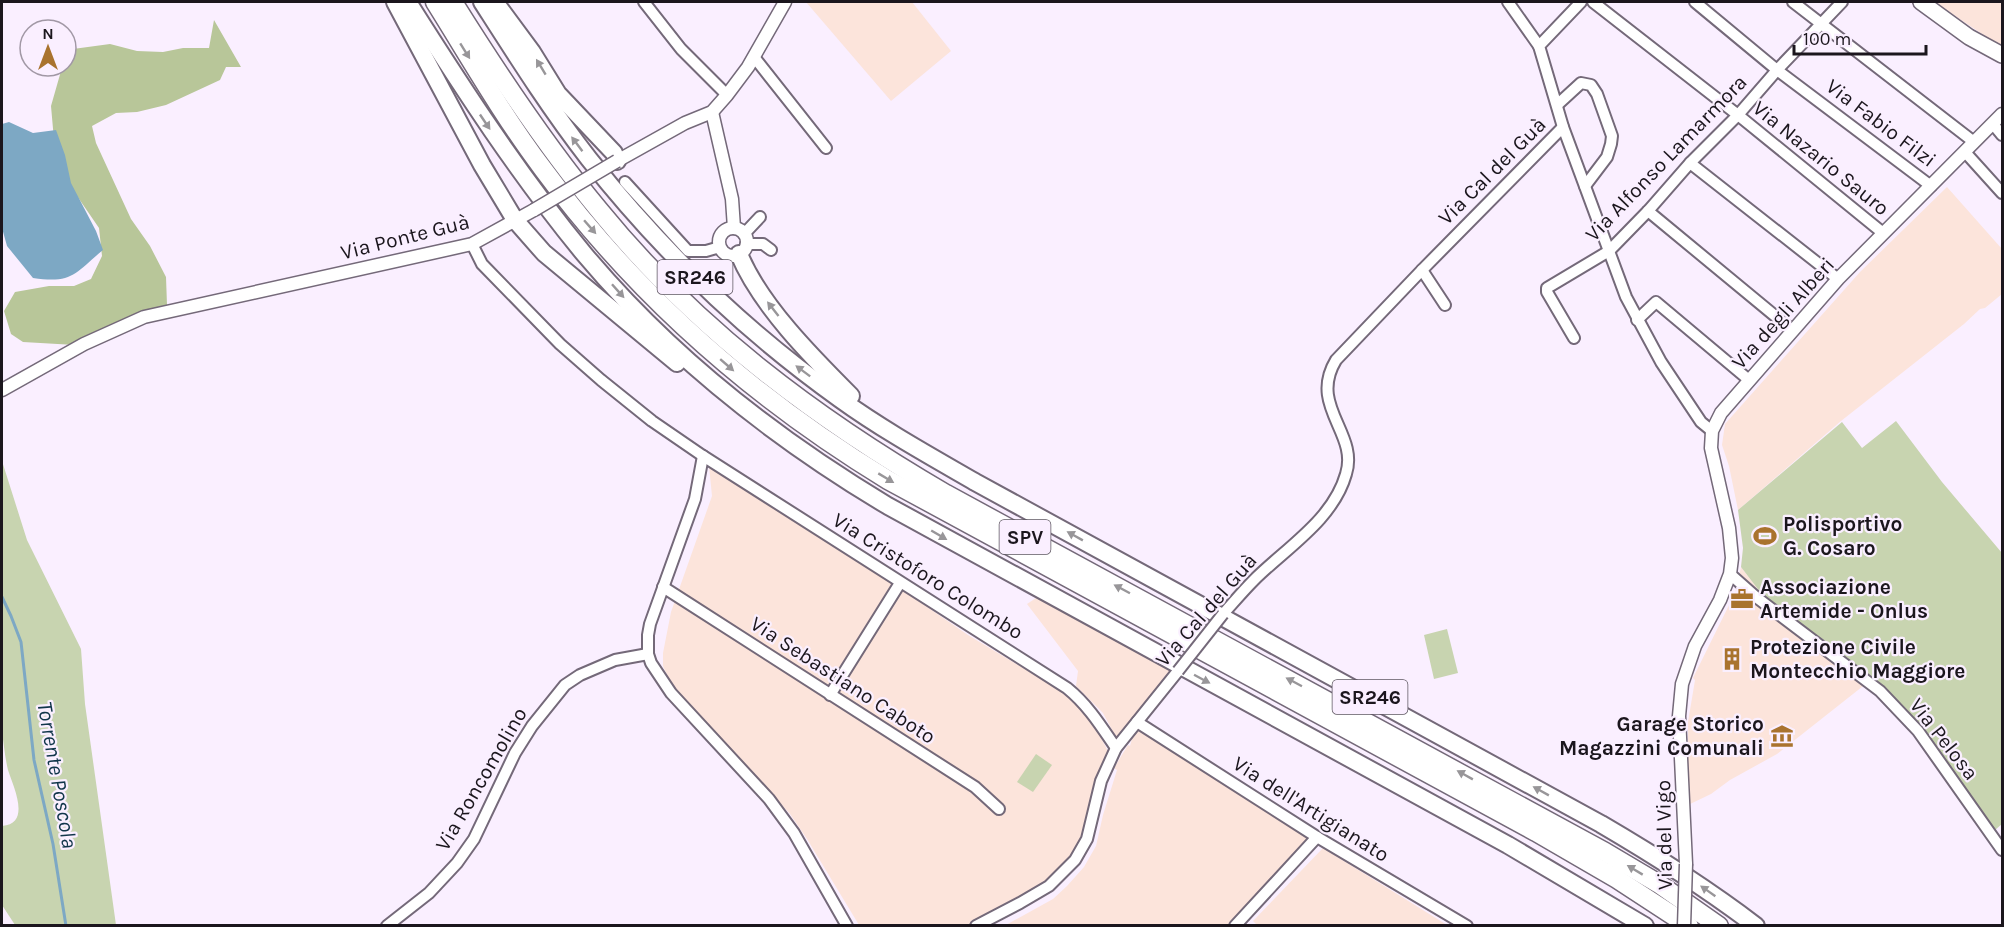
<svg xmlns="http://www.w3.org/2000/svg" width="2004" height="927" font-family="Karla,sans-serif">
  <style>
    .industrial { fill: #fce4db }
    .green { fill: #c8d4b0 }
    .forest { fill: #b8c699 }
    .water { fill: #7da8c4 }
    .lines { fill: none; stroke-linecap: round; stroke-linejoin: round }
    .stream { stroke: #7da8c4; stroke-width: 3 }
    .minor-casing { stroke: #746979; stroke-width: 14 }
    .tertiary-casing { stroke: #746979; stroke-width: 15 }
    .secondary-casing { stroke: #746979; stroke-width: 18 }
    .trunk-casing { stroke: #746979; stroke-width: 20 }
    .motorway-casing { stroke: #746979; stroke-width: 21 }
    .minor { stroke: #fff; stroke-width: 10 }
    .tertiary { stroke: #fff; stroke-width: 12 }
    .secondary { stroke: #fff; stroke-width: 15 }
    .trunk { stroke: #fff; stroke-width: 16 }
    .motorway { stroke: #fff; stroke-width: 18 }
    .minor-bridge-casing { stroke: #746979; stroke-width: 14; stroke-linecap: butt }
    .tertiary-bridge-casing { stroke: #746979; stroke-width: 15; stroke-linecap: butt }
    .minor-bridge { stroke: #fff; stroke-width: 10 }
    .tertiary-bridge { stroke: #fff; stroke-width: 12 }
    .oneway { fill: #989699 }
    .labels { text-anchor: middle; dominant-baseline: central; stroke-width: 4.5; stroke-linejoin: round; paint-order: stroke }
    .shield { fill: #faefff; stroke: #5e5761; stroke-width: 1.5 }
    .shield-label { font-size: 20px; font-weight: bold; fill: #1b161d }
    .street-label { font-size: 21px; fill: #1b161d; stroke: #faefff }
    .poi-label { font-size: 21px; font-weight: bold; fill: #1b161d; stroke: #faefff; text-anchor: start }
    .water-label { font-size: 22px; font-style: italic; fill: #11364a; stroke: #faefff }
  </style>
  <rect width="100%" height="100%" fill="#faefff"/>
  <g class="industrial">
    <polygon points="806,2 912,2 951,51 891,101"/>
    <polygon points="1935,2 2002,2 2002,47 1967,24"/>
    <polygon points="1947,187 2002,249 2002,294 1985,308 1980,309 1964,324 1841,421 1738,510 1729,466 1722,445 1725,424 1860,272"/>
    <polygon points="708,456 968,635 1058,689 1078,705 1092,721 1109,753 1083,842 1058,877 975,925 859,925 807,839 790,814 671,684 663,666 663,653 671,612 712,496"/>
    <polygon points="1741,567 1767,601 1872,679 1777,754 1730,780 1711,794 1688,805 1688,722 1695,680 1693,678 1735,593"/>
    <polygon points="1039,596 1180,666 1138,720 1312,841 1231,925 1004,926 1053,899 1067,886 1084,867 1096,846 1103,815 1117,770 1114,768 1128,745 1130,746 1137,721 1118,741 1103,713 1076,686 1078,671 1027,604"/>
    <polygon points="1323,848 1447,925 1257,925 1253,921"/>
  </g>
  <g class="green">
    <polygon points="1896,421 1942,482 2002,553 2002,824 1995,830 1922,733 1767,601 1741,567 1743,548 1738,510 1842,422 1862,448"/>
    <path d="M2,461l25,79 54,109 4,55 31,221h-101l-13,-20v-79c30,-2 11,-40 6,-56 -3,-12 -4,-25 -6,-38z"/>
    <polygon points="1447,629 1458,673 1434,679 1424,635"/>
    <polygon points="1036,754 1052,765 1033,792 1017,782"/>
  </g>
  <polygon class="forest" points="214,20 241,67 226,67 220,80 166,105 137,112 116,113 92,126 96,143 131,219 150,246 166,277 167,305 134,317 75,345 23,342 11,334 4,311 15,292 49,286 74,286 91,279 102,256 99,228 64,177 54,140 51,106 61,71 66,66 73,49 110,44 137,51 163,52 183,48 209,48"/>
  <path class="water" d="M9,122l24,11 23,-3 9,25 6,28 25,48 7,19c-28,23 -30,34 -70,28l-26,-32 -5,-18v-104z"/>
  <g class="lines">
    <polyline class="stream" points="2,597 11,616 21,642 34,760 53,844 66,926"/>
    <g class="minor-casing">
      <g id="minor">
        <polyline points="644,2 681,49 727,95"/>
        <polyline points="1508,2 1539,46"/>
        <polyline points="1581,2 1539,46 1563,127 1626,297 1661,362 1701,422 1712,431"/>
        <polyline points="1593,2 1738,115 1883,233"/>
        <polyline points="1695,2 1777,70 1931,186"/>
        <polyline points="1793,2 1974,142"/>
        <polyline points="754,57 826,148"/>
        <polyline points="1557,105 1581,83 1591,85 1597,94 1612,136 1611,144 1607,157 1585,186"/>
        <polyline points="1993,124 2002,135"/>
        <polyline points="1965,152 2002,193"/>
        <polyline points="1690,163 1838,279"/>
        <polyline points="625,182 688,251 706,251 720,247"/>
        <polyline points="1648,211 1792,330"/>
        <polyline points="744,234 760,217"/>
        <path d="M472,244l10,20 78,80 41,36 51,41 51,35 364,232c21,17 34,38 49,60"/>
        <polyline points="746,244 763,244 771,250"/>
        <polyline points="1422,270 1445,305"/>
        <polyline points="1637,320 1656,302 1749,380"/>
        <polyline points="1574,338 1547,292 1547,288 1609,251 1648,211 1690,163 1738,115 1777,70 1842,2"/>
        <polyline points="703,456 695,499 650,624 648,635 648,654 651,663 671,693 769,799 794,833 847,926"/>
        <polyline points="1730,574 1756,597 1880,691 1918,731 2002,850"/>
        <polyline points="663,587 975,787 999,809"/>
        <path d="M1223,614c10,-11 20,-23 31,-34 32,-32 79,-60 92,-106 13,-41 -38,-68 -10,-114l86,-90 141,-143"/>
        <polyline points="830,695 900,583"/>
        <polyline points="1137,722 1317,837 1467,926"/>
        <polyline points="387,926 429,893 457,863 474,839 515,753 532,726 565,685 580,675 615,660 648,654"/>
        <polyline points="976,926 1020,903 1049,886 1075,860 1087,839 1101,781 1116,748 1178,671"/>
        <polyline points="1235,926 1317,837"/>
      </g>
    </g>
    <g class="tertiary-casing">
      <g id="tertiary">
        <polyline points="712,112 732,199 734,228"/>
        <polyline points="617,161 685,123 712,112 727,95 748,67 785,2"/>
        <circle cx="733" cy="242" r="14"/>
        <polyline points="2,390 84,344 144,317 472,244 534,210"/>
        <polyline points="1686,864 1679,716 1682,684 1695,646 1720,600 1730,574 1732,558 1729,528 1711,448 1712,431 1721,413 1838,279 2002,114"/>
      </g>
    </g>
    <g class="secondary-casing">
      <polyline id="secondary" points="1921,2 1969,37 2002,55"/>
    </g>
    <g class="trunk-casing">
      <g id="trunk">
        <polyline points="395,2 482,165 515,220 544,253 677,363"/>
        <path d="M408,2c55,87 111,173 177,253 84,100 191,184 303,251l620,339 137,81"/>
        <path d="M482,2c34,53 68,107 107,157 72,91 157,173 251,240 43,31 90,57 135,83l626,342c53,31 105,64 155,102"/>
        <polyline points="495,2 532,52 558,94 614,153 617,161"/>
        <path d="M739,254c21,51 73,103 112,142"/>
      </g>
    </g>
    <g class="motorway-casing">
      <g id="motorway">
        <path d="M435,2c35,56 68,114 108,167 93,126 212,230 345,311l648,352 81,47 72,47"/>
        <path d="M453,2c45,72 92,143 146,208 96,118 216,208 347,284l659,358 54,32 60,42"/>
      </g>
    </g>
    <use href="#minor" class="minor"/>
    <use href="#tertiary" class="tertiary"/>
    <use href="#secondary" class="secondary"/>
    <use href="#trunk" class="trunk"/>
    <use href="#motorway" class="motorway"/>
    <g class="minor-bridge-casing">
      <polyline id="minor-bridge" points="1178,671 1223,614"/>
    </g>
    <g class="tertiary-bridge-casing">
      <g id="tertiary-bridge">
        <polyline points="534,210 617,161"/>
        <polyline points="1684,926 1686,864"/>
      </g>
    </g>
    <use href="#minor-bridge" class="minor-bridge"/>
    <use href="#tertiary-bridge" class="tertiary-bridge"/>
  </g>
  <defs><path id="oneway-solid" d="M-6-.8H1V-3.2L6.5 0L1 3.2V.8H-6Z" transform="scale(1.5)"/></defs>
  <g class="oneway">
    <use href="#oneway-solid" transform="translate(465 51) rotate(58)"/>
    <use href="#oneway-solid" transform="translate(541 67) rotate(-121)"/>
    <use href="#oneway-solid" transform="translate(485 122) rotate(56)"/>
    <use href="#oneway-solid" transform="translate(577 144) rotate(-127)"/>
    <use href="#oneway-solid" transform="translate(590 227) rotate(49)"/>
    <use href="#oneway-solid" transform="translate(618 291) rotate(48)"/>
    <use href="#oneway-solid" transform="translate(773 309) rotate(-128)"/>
    <use href="#oneway-solid" transform="translate(727 365) rotate(41)"/>
    <use href="#oneway-solid" transform="translate(803 371) rotate(-143)"/>
    <use href="#oneway-solid" transform="translate(886 478) rotate(31)"/>
    <use href="#oneway-solid" transform="translate(939 535) rotate(30)"/>
    <use href="#oneway-solid" transform="translate(1075 536) rotate(-151)"/>
    <use href="#oneway-solid" transform="translate(1122 589) rotate(-152)"/>
    <use href="#oneway-solid" transform="translate(1202 679) rotate(28)"/>
    <use href="#oneway-solid" transform="translate(1294 682) rotate(-152)"/>
    <use href="#oneway-solid" transform="translate(1465 775) rotate(-151)"/>
    <use href="#oneway-solid" transform="translate(1541 791) rotate(-151)"/>
    <use href="#oneway-solid" transform="translate(1635 870) rotate(-149)"/>
    <use href="#oneway-solid" transform="translate(1708 891) rotate(-145)"/>
  </g>
  <defs>
    <g id="stadium-bare" transform="scale(1.8)"><path d="M0-5a6.5 5 0 1 0 0 10a6.5 5 0 1 0 0-10ZM-3.5-1.8h7v3.6h-7Z" fill="#a9732e" stroke="#faefff" stroke-width="2.5" paint-order="stroke"/></g>
    <g id="office-bare" transform="scale(1.8)"><path d="M-6-3h4V-5.5h4V-3h4V5H-6ZM-1-4.5V-3h2v-1.5ZM-6 0V1H6V0Z" fill="#a9732e" stroke="#faefff" stroke-width="2.5" paint-order="stroke"/></g>
    <g id="building-bare" transform="scale(1.8)"><path d="M-4-6H4V6H1V3H-1V6H-4ZM-2.5-4.3h1.7v1.8h-1.7ZM.8-4.3h1.7v1.8H.8ZM-2.5-1h1.7V.8h-1.7ZM.8-1h1.7V.8H.8Z" fill="#a9732e" stroke="#faefff" stroke-width="2.5" paint-order="stroke"/></g>
    <g id="museum-bare" transform="scale(1.8)"><path d="M0-6L6-3V-2H-6V-3ZM-5-1h2V3h-2ZM-1-1h2V3h-2ZM3-1h2V3H3ZM-6 4H6V6H-6Z" fill="#a9732e" stroke="#faefff" stroke-width="2.5" paint-order="stroke"/></g>
  </defs>
  <g fill-rule="evenodd">
    <use href="#stadium-bare" x="1765" y="536"/>
    <use href="#office-bare" x="1742" y="599"/>
    <use href="#building-bare" x="1732" y="659"/>
    <use href="#museum-bare" x="1782" y="736"/>
  </g>
  <g class="labels">
    <g class="shield">
      <rect x="657.5" y="260" width="75" height="34" rx="4.5"/>
      <rect x="999.5" y="520" width="51" height="34" rx="4.5"/>
      <rect x="1332.5" y="680" width="75" height="34" rx="4.5"/>
    </g>
    <g class="shield-label">
      <text x="695" y="277">SR246</text>
      <text x="1025" y="537">SPV</text>
      <text x="1370" y="697">SR246</text>
    </g>
    <g class="street-label">
      <text transform="translate(1881 123) rotate(37)">Via Fabio Filzi</text>
      <text transform="translate(1666 158) rotate(-46)">Via Alfonso Lamarmora</text>
      <text transform="translate(1821 158) rotate(39)">Via Nazario Sauro</text>
      <text transform="translate(1492 171) rotate(-45)">Via Cal del Guà</text>
      <text transform="translate(405 237) rotate(-14)">Via Ponte Guà</text>
      <text transform="translate(1783 313) rotate(-48)">Via degli Alberi</text>
      <text transform="translate(928 576) rotate(32)">Via Cristoforo Colombo</text>
      <text transform="translate(1206 610) rotate(-49)">Via Cal del Guà</text>
      <text transform="translate(843 680) rotate(33)">Via Sebastiano Caboto</text>
      <text transform="translate(1944 739) rotate(52)">Via Pelosa</text>
      <text transform="translate(481 779) rotate(-60)">Via Roncomolino</text>
      <text transform="translate(1311 809) rotate(32)">Via dell'Artigianato</text>
      <text transform="translate(1664 835) rotate(-91)">Via del Vigo</text>
    </g>
    <g class="poi-label">
      <text x="1783" y="524">Polisportivo<tspan x="1783" dy="24">G. Cosaro</tspan></text>
      <text x="1760" y="587">Associazione<tspan x="1760" dy="24">Artemide - Onlus</tspan></text>
      <text x="1750" y="647">Protezione Civile<tspan x="1750" dy="24">Montecchio Maggiore</tspan></text>
      <text x="1764" y="724" text-anchor="end">Garage Storico<tspan x="1764" dy="24">Magazzini Comunali</tspan></text>
    </g>
    <g class="water-label">
      <text transform="translate(57 775) rotate(80)">Torrente Poscola</text>
    </g>
  </g>
  <rect width="2004" height="927" fill="none" stroke="#1b161d" stroke-width="6"/>
  <g transform="translate(48 48)"><circle r="28" fill="#faefff" stroke="#a198a5" stroke-width="1.5"/>
  <path d="M0-4.5L10 22L0 15L-10 22Z" fill="#a9732e"/>
  <text y="-9" font-size="16" font-weight="bold" text-anchor="middle" fill="#1b161d">N</text>
  </g>
  <path d="M1794 45v9h132v-9" fill="none" stroke="#1b161d" stroke-width="3"/>
  <text x="1803" y="45" font-size="18" fill="#1b161d" stroke="#faefff" stroke-width="4.5" paint-order="stroke">100 m</text>
</svg>
